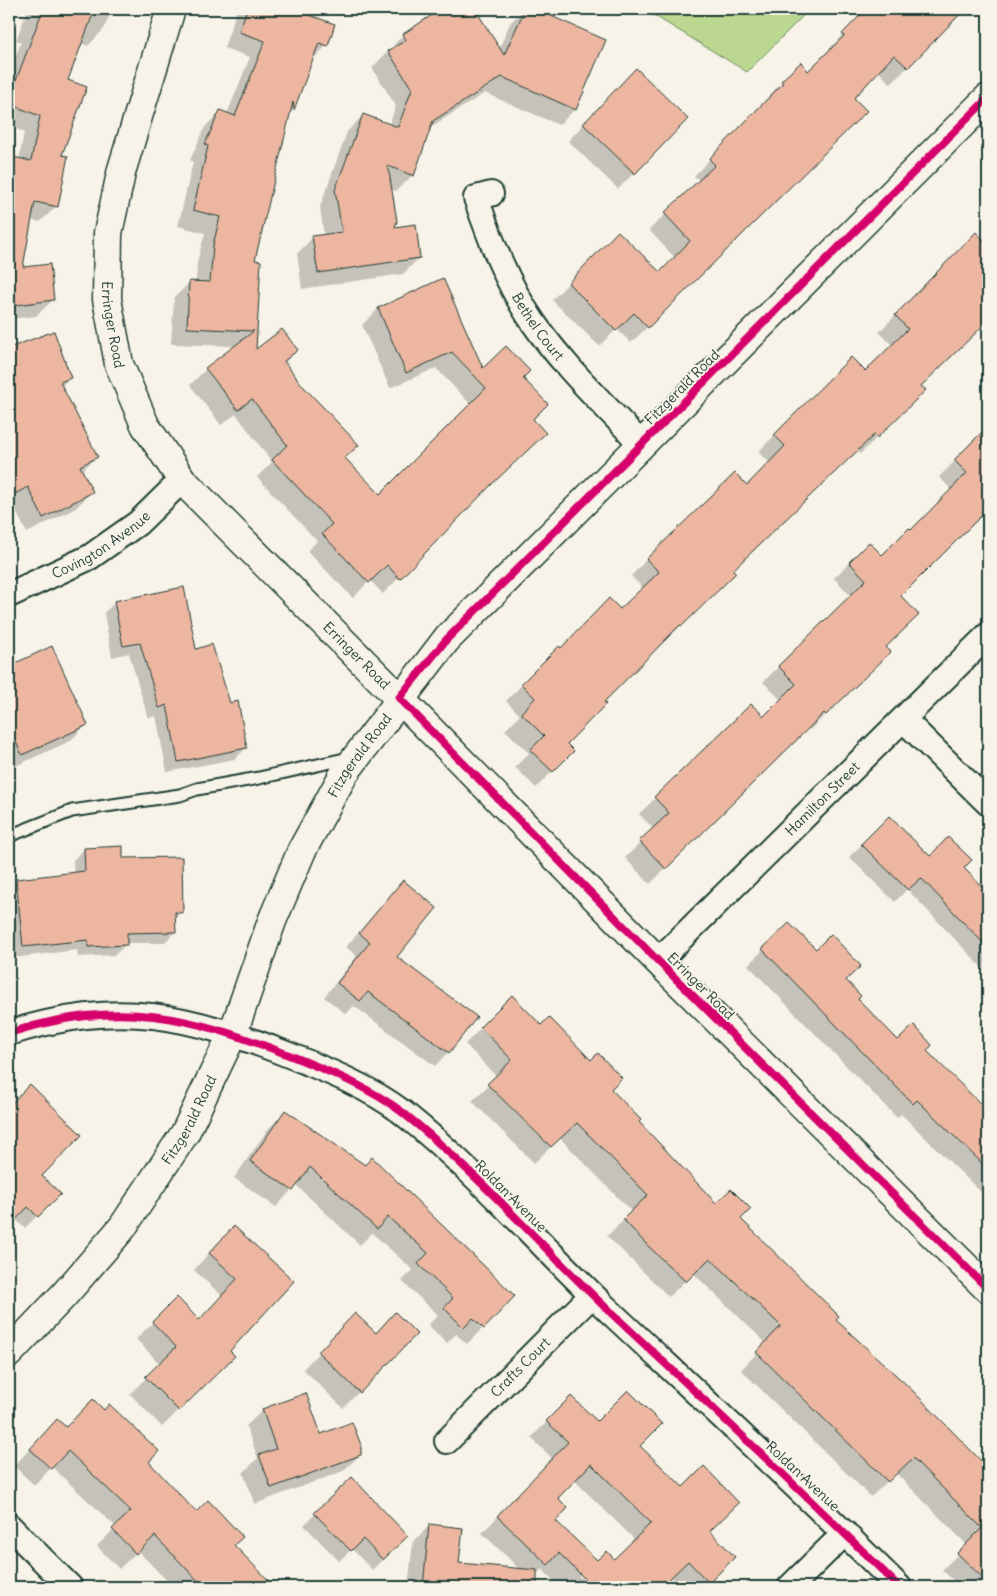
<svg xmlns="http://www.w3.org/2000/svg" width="997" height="1596" font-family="Delius,sans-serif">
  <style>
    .green { fill: #bcd890; stroke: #6e8a62 }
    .shadow { fill: #0003; fill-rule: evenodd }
    .building { fill: #ecb6a0; stroke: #1f3d34; fill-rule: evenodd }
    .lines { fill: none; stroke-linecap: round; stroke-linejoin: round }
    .service-casing { stroke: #1f3d34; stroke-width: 15 }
    .minor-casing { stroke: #1f3d34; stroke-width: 28 }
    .tertiary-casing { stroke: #1f3d34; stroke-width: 31 }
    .secondary-casing { stroke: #1f3d34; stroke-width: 31 }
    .service { stroke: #f7f3e8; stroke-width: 11 }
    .minor { stroke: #f7f3e8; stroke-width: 24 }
    .tertiary { stroke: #f7f3e8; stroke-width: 28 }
    .secondary { stroke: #f7f3e8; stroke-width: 28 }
    .cycleway-casing { stroke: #f7f3e8; stroke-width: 11 }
    .cycleway { stroke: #d6006c; stroke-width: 8 }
    .labels { text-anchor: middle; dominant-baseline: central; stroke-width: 4; stroke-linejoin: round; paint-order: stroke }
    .street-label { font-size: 14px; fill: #1f3d34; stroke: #f7f3e8 }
  </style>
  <rect width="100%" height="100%" fill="#f7f3e8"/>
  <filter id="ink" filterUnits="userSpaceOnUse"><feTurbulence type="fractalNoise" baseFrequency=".02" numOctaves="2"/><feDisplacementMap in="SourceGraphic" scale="10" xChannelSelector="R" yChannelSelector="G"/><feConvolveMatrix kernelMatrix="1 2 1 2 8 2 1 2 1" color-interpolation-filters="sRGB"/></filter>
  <g filter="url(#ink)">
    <polygon class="green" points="633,9 810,9 747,72 655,16"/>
    <g class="shadow">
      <polygon points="28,9 112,9 104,29 88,46 81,43 67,81 57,206 40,222 30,220 21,268 53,300 36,316 9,319 9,158 19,160 24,132 9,126 9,74 21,42 16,40"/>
      <polygon points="237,9 313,9 310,17 327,45 312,60 293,110 289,114 253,261 255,352 297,350 284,363 344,458 380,496 471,405 436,368 390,388 362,325 378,309 442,280 482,370 521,378 531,419 479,495 383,594 370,580 353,598 307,551 317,541 257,477 272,462 236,414 221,425 190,385 206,369 236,346 171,344 174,298 190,282 196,282 197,262 205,233 178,226 193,162 190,160 205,127 221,111 227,114 250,57 224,48"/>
      <polygon points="444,9 455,9 459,14 467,9 473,9 499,49 510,23 524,9 532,9 605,40 575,109 559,125 485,93 429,128 413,175 396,191 391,189 393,229 419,258 403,274 302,289 297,254 313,237 324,236 320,207 347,132 363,115 389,125 396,106 372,68 403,35"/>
      <polygon points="867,9 966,9 891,84 878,71 852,98 865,111 631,343 617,329 599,346 552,300 618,233 660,273 675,258 649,230 700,181 694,176 784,80 808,72"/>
      <polygon points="620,86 687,119 618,189 568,141"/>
      <polygon points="976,234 988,245 988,328 986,330 982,326 920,386 908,407 860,454 857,450 732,570 735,573 602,702 565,744 572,751 536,788 515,767 529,753 505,730 520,715 506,701 542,664 620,611 644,589 631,576 647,559 747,487 770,463 758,452 851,359 865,373 893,346 879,332"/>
      <polygon points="53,333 69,378 61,387 96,456 82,471 92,491 76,508 27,533 11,502 9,504 9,349"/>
      <polygon points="979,437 988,446 988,523 980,515 899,596 885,648 889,652 810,730 808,728 650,884 625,858 654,829 639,814 751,705 764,718 781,700 763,682 851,596 834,578 869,543 882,556 911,531 952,490 939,477"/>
      <polygon points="115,602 195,650 230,704 246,748 235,759 167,772 156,716 148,718 129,653 112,657 104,613"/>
      <polygon points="51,648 86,725 70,741 9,769 9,667"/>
      <polygon points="889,818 929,857 963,868 988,894 988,974 907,889 895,902 849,857"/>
      <polygon points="84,849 182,912 174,919 175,932 164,943 127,943 115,955 78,957 77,950 12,958 9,925 9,888 16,881 74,874 73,860"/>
      <polygon points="403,881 395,957 448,1052 435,1066 354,1006 346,1014 324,997 357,956 346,947"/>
      <polygon points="789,924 845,981 857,999 898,1042 925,1051 982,1107 988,1100 988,1199 901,1114 897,1118 748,965"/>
      <polygon points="512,997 610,1089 637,1122 716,1204 739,1219 834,1320 983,1464 984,1463 988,1467 988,1587 960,1587 942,1570 967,1545 896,1473 871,1497 741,1370 766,1343 693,1273 669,1297 607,1236 632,1212 560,1138 534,1163 472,1101 497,1077 465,1044"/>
      <polygon points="30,1086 40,1176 59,1194 25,1228 15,1219 9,1225 9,1108"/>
      <polygon points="285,1112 514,1296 467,1344 456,1334 447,1343 428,1325 438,1315 402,1281 413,1270 372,1233 360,1245 296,1185 276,1207 234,1178 269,1128"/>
      <polygon points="217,1244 292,1281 228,1351 233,1356 162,1427 130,1394 160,1364 136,1339 177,1299 199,1321 222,1296 194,1270"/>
      <polygon points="355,1315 359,1392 343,1408 303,1369"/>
      <path d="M571,1397l26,25 41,24 70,85 26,26 -31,30h-21l-11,-10 -11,10h-65l-13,-12h-4l13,12h-31l-18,-18 -11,11 -49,-47 71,-74 -22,-21zM574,1480l61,60 -21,20 -17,2 -42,-41 1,-23z"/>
      <polygon points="263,1410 320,1435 360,1455 343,1471 255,1504 243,1473 258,1458 246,1426"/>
      <polygon points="66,1429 147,1462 196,1514 232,1545 274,1587 173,1587 138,1551 119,1569 97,1546 116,1527 52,1467 34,1485 14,1466 41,1437"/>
      <polygon points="315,1514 406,1536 372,1570 352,1549 339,1561 304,1525"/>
      <polygon points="429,1526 458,1564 504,1568 502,1587 408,1587 413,1542"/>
    </g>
    <g class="building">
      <polygon points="43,9 95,9 68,80 87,87 62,155 68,156 58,207 35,202 23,267 50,264 54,300 9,306 9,156 31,161 40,116 9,104 9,99"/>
      <polygon points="247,9 292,9 335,24 328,46 319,43 294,110 293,102 255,260 261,261 256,349 282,329 298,350 284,361 302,385 359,445 345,458 380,494 486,388 452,352 406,373 378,308 443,278 483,368 506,346 530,371 523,378 548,404 533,419 546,433 491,485 400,579 387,565 369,583 322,534 332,524 272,460 287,445 252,399 238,410 205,368 254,331 187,328 189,281 210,282 213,245 220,217 193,210 208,146 205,144 220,110 235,116 265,41 239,32"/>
      <polygon points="441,9 475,9 504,55 525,9 535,9 606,40 576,110 502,77 433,121 414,176 388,166 397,221 395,227 416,224 420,258 318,273 312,236 342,232 335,190 363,114 398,127 412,89 388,51 406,40 403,34"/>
      <polygon points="866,9 965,9 908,68 894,55 854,98 867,111 648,328 634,313 616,331 568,283 618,231 660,272 690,241 664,213 715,165 709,159 783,83 781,81 801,62 808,71 844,36 842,34"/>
      <polygon points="636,68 688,119 635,174 583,124"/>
      <polygon points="976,232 988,244 988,321 921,386 926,390 877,438 874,435 808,498 733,570 736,573 682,626 680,625 604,702 606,704 567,744 574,751 553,772 530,750 544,736 521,713 535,698 521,684 559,646 561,648 609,598 620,609 659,572 646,559 735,473 747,485 785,446 774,435 851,357 865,371 908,329 895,315"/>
      <polygon points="54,331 71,378 60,382 98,457 80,466 93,492 43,518 28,487 9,497 9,348"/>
      <polygon points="988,426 988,509 901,596 919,615 886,647 891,652 826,715 824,713 666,869 639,841 669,813 654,797 751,704 764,716 796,684 778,666 866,580 849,562 869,542 882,555 909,528 911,530 967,473 954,460"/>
      <polygon points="184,587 196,649 212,644 230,703 238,701 247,748 178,762 167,705 159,708 140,643 123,646 114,601"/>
      <polygon points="52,646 88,725 22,755 9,727 9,666"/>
      <polygon points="889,816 930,856 948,837 972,860 964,868 988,893 988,948 921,878 908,890 861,844"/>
      <polygon points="123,846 123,858 182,857 183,913 175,912 176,932 127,933 127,945 88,947 88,940 23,947 16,879 85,871 84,848"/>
      <polygon points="403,880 437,908 397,957 477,1017 449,1053 368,992 360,1001 337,983 370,942 359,933"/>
      <polygon points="789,923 816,949 831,934 861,966 846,980 861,996 858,999 898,1040 914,1025 932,1045 927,1051 988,1111 988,1169 917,1100 913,1104 762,949"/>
      <polygon points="512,995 541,1025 549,1017 591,1060 598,1053 622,1078 611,1089 641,1120 639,1122 716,1203 731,1189 751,1209 741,1219 839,1316 836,1320 910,1388 988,1468 988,1583 957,1553 982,1528 913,1458 888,1482 756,1352 781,1326 710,1258 686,1282 646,1244 623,1219 648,1195 577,1123 551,1147 487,1084 512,1060 480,1027"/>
      <polygon points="30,1084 82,1135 42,1176 61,1194 38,1217 28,1207 9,1227 9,1106"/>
      <polygon points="285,1110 365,1165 372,1157 515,1296 484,1329 473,1318 464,1328 444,1308 453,1298 418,1264 428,1253 388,1217 377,1229 310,1167 293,1191 250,1161"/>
      <polygon points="234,1226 294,1281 230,1351 235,1356 179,1411 145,1377 176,1347 152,1322 177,1297 199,1320 237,1279 209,1253"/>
      <polygon points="395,1312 417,1334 360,1393 318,1352 355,1313 376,1333"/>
      <path d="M628,1390l34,34 -22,22 43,41 21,-21 35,37 -29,28 25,26 -26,26 -21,-22 -27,26h-68l-34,-34 -11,12 -51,-49 71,-74 -22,-21 25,-25 26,25zM591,1464l60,59 -37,36 -7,-8 -10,9 -41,-39 12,-13 -10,-10z"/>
      <polygon points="306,1393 321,1434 352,1422 361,1445 361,1455 271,1488 259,1455 276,1449 262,1409"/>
      <polygon points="93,1399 104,1410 109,1404 159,1451 149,1462 196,1512 208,1500 243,1537 234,1545 275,1587 204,1587 155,1536 136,1554 112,1529 131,1511 68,1451 51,1469 30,1449 57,1419 66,1427"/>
      <polygon points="352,1477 408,1536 383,1560 363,1539 351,1551 314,1513"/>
      <polygon points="429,1524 463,1528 459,1563 537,1570 537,1587 423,1587"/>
    </g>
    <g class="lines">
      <g class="service-casing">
        <polyline id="service" points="9,836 72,811 180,795 197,789 259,778 349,758"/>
      </g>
      <g class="minor-casing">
        <g id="minor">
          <path id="s1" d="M491,194l-15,4c15,43 31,86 57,124 31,45 72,83 109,123"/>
          <path id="s2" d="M9,595l81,-38 48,-34 44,-43"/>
          <polyline points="904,720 988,803"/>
          <path id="s3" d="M658,961l330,-326"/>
          <path d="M9,1033c112,-35 179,-18 285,24 37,15 76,31 108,55 74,59 136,131 204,196 98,92 198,184 293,279"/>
          <path id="s4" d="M447,1441l145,-146"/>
          <polyline points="9,1526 70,1587"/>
          <polyline points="790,1587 845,1533"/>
        </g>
      </g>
      <g class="tertiary-casing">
        <g id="tertiary">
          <path id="s5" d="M171,9l-49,160 -14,64 -1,66 12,65 26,61 37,55 217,218"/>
        </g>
      </g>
      <g class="secondary-casing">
        <g id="secondary">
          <polyline points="399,698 658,961 988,1289"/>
          <path id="s6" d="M9,1353l55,-58 58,-67 63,-95 48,-100 39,-112 30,-71 43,-78 101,-132 542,-542"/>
        </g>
      </g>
      <use href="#service" class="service"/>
      <use href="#minor" class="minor"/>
      <use href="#tertiary" class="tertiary"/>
      <use href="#secondary" class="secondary"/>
      <g class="cycleway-casing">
        <g id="cycleway">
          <polyline points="988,98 446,640 399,698 658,961 988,1289"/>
          <path d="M9,1033c112,-35 179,-18 285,24 37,15 76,31 108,55 74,59 136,131 204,196 98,92 198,184 293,279"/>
        </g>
      </g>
      <use href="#cycleway" class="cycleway"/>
    </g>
  </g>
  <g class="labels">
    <g class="street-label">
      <text stroke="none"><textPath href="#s5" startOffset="325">Erringer Road</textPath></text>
      <text stroke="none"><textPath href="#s1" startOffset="159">Bethel Court</textPath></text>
      <text transform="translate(682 387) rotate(-45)">Fitzgerald Road</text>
      <text stroke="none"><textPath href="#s2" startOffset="105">Covington Avenue</textPath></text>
      <text stroke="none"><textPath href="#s5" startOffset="745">Erringer Road</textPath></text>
      <text stroke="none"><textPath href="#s6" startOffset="700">Fitzgerald Road</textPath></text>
      <text stroke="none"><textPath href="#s3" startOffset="231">Hamilton Street</textPath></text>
      <text transform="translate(701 986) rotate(45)">Erringer Road</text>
      <text stroke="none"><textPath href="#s6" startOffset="296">Fitzgerald Road</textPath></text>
      <text transform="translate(511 1196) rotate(45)">Roldan Avenue</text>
      <text stroke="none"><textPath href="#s4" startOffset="104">Crafts Court</textPath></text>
      <text transform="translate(803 1476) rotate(43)">Roldan Avenue</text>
    </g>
  </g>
  <rect width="997" height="1596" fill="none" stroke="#f7f3e8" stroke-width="30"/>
  <rect x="15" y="15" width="967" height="1566" fill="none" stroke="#1f3d34" stroke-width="2" filter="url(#ink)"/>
</svg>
